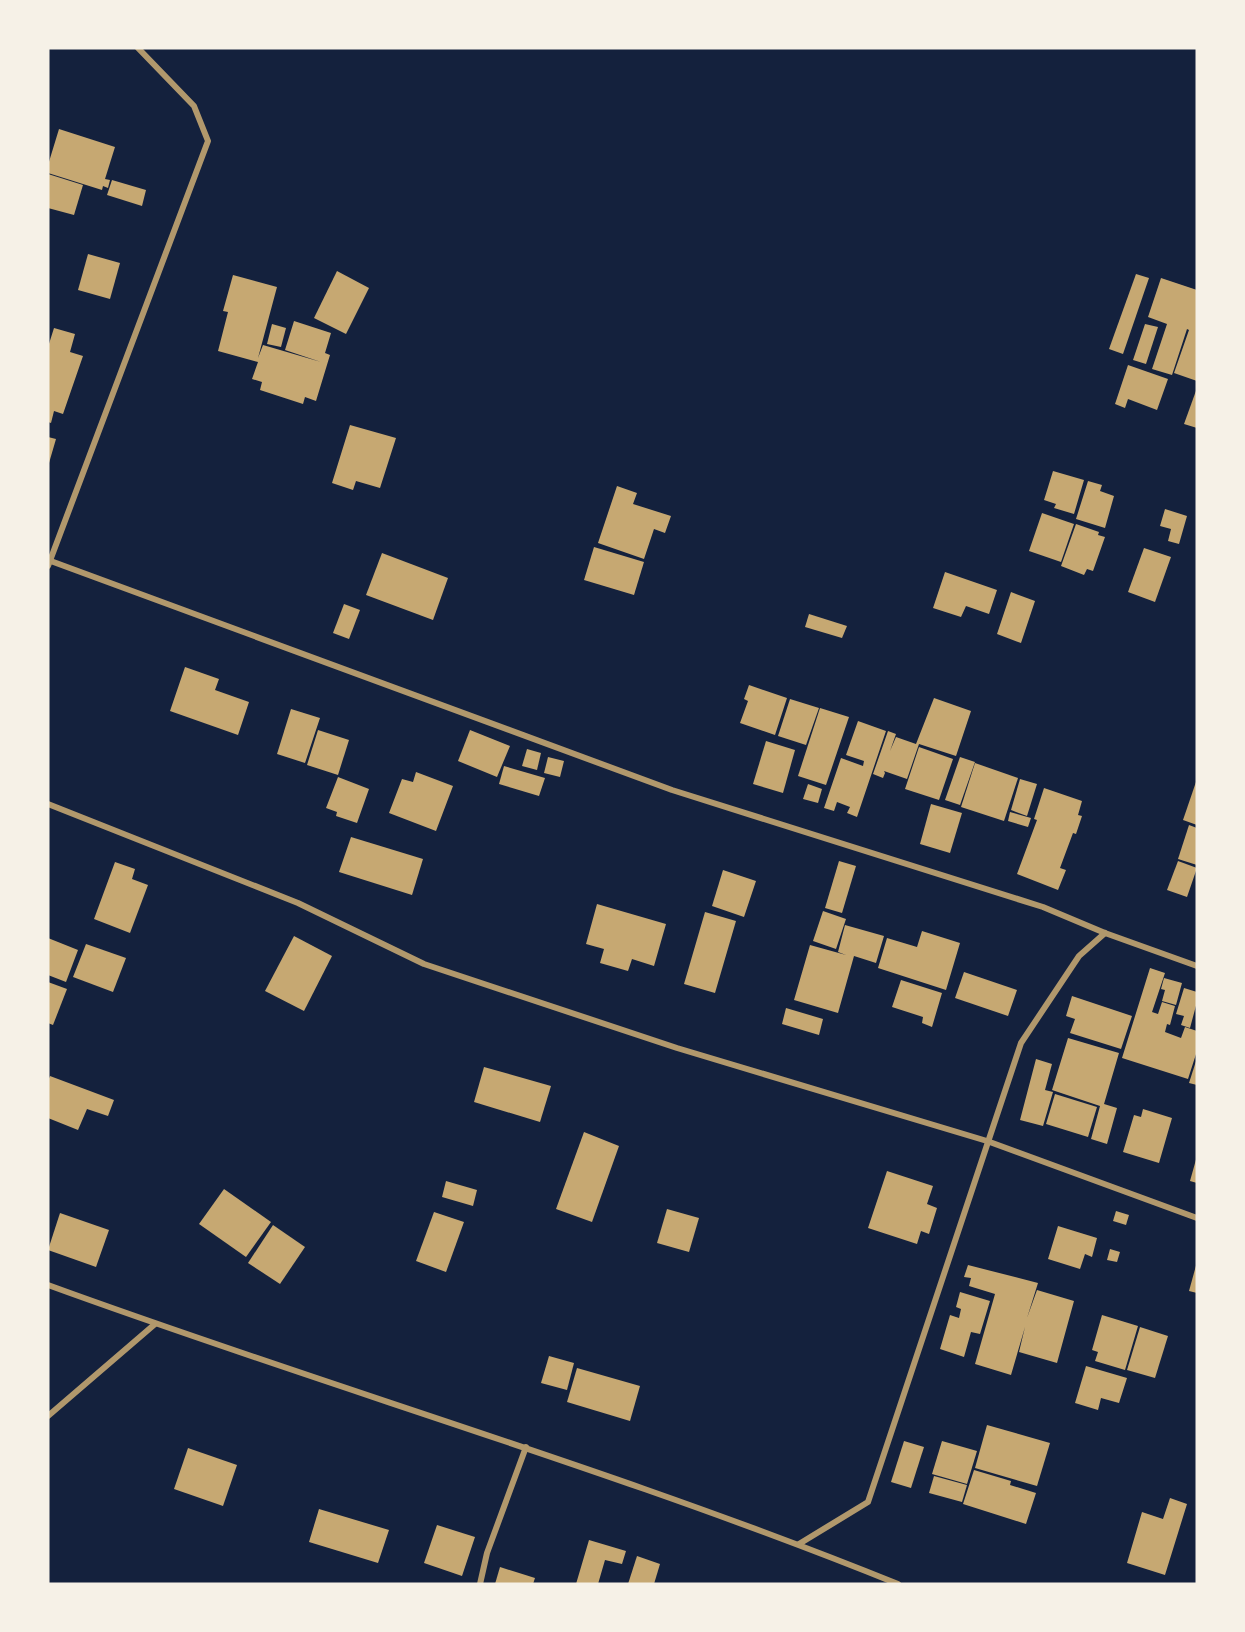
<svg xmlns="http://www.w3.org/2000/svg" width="1245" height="1632" font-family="'Archivo Narrow',sans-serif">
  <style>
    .building { fill: #c6a872 }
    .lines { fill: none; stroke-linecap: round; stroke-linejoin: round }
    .minor { stroke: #b1986c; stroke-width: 6 }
  </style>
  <rect width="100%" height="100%" fill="#14213d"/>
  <g class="building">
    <polygon points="59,129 115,147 105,179 110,180 108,188 103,186 102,190 48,173 48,165"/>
    <polygon points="48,174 83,185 74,215 48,208"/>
    <polygon points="112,180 146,190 142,206 107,195"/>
    <polygon points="88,254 120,263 110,299 78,290"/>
    <polygon points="337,271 369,288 346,334 314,318"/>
    <polygon points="1136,274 1149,278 1123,354 1109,349"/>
    <polygon points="233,275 277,287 258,358 263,345 321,362 285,350 294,321 331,333 325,353 330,355 316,401 305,397 303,404 260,390 262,382 252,379 258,362 218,351 228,312 223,311"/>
    <polygon points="1161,278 1197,290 1197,381 1174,373 1189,330 1187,329 1172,375 1152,369 1167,324 1148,317"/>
    <polygon points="272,324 286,328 281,347 267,344"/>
    <polygon points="1145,324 1158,327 1146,364 1133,360"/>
    <polygon points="54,328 75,334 70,352 83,356 63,414 54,411 51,423 48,422 48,347"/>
    <polygon points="1128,365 1168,379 1157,410 1128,399 1125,408 1115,404"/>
    <polygon points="1197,388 1197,428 1184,424"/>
    <polygon points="350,425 396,438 380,488 356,481 353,490 332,483"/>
    <polygon points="48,437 56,439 49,463 48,463"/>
    <polygon points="1053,471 1084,480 1074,514 1054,508 1056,504 1044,500"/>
    <polygon points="1088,481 1102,485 1100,491 1114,496 1105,528 1076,519"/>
    <polygon points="617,486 637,493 633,504 671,516 665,533 654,529 644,559 598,543"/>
    <polygon points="1165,509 1187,516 1179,544 1168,541 1171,529 1160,526"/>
    <polygon points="1042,513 1074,524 1061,562 1029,551"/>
    <polygon points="1076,524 1099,532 1098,535 1105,537 1093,571 1087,569 1084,575 1061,566"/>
    <polygon points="594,547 644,562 634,595 584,580"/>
    <polygon points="1144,548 1171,557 1155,602 1128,592"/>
    <polygon points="382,553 448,578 433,620 366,595"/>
    <polygon points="945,572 997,590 989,614 966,606 961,617 933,608"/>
    <polygon points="1011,592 1035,601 1021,643 997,634"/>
    <polygon points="344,604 360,610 349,639 333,633"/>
    <polygon points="809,614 847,626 842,638 805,627"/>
    <polygon points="185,667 219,679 215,690 249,702 238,735 170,711"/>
    <polygon points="749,685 787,698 775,735 740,723 748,701 744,699"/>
    <polygon points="934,698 971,711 956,756 919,744 907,779 884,771 885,773 883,778 873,774 888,731 896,734 890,751 896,737 916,744"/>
    <polygon points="790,699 819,708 806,745 778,736"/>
    <polygon points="820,708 849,717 826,785 798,776"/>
    <polygon points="291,709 320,718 305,763 277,754"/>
    <polygon points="858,721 886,731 857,817 847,813 850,807 837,802 834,811 824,808 841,758 863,766 864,761 846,755"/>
    <polygon points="318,730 349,740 338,775 307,765"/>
    <polygon points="470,730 510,746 497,777 458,761"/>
    <polygon points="766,741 795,750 783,793 753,784"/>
    <polygon points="919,747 953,759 939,800 905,789"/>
    <polygon points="527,749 541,753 537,770 522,766"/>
    <polygon points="548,757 564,761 560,777 544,773"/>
    <polygon points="960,757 975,762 960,805 945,800"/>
    <polygon points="975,763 1018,778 1004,821 961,807"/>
    <polygon points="504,766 545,778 539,796 499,784"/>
    <polygon points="416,772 453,786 436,831 389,813 402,779 413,782"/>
    <polygon points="338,777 369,789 357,823 336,816 337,812 326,808"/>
    <polygon points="1020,779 1037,784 1027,816 1011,810"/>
    <polygon points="1197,779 1197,825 1183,820"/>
    <polygon points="808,784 822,789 818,803 803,799"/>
    <polygon points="1044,788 1082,801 1078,815 1082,816 1076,834 1073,833 1060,868 1066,870 1058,890 1017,874 1037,820 1034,819"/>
    <polygon points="931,804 962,813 950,853 920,844"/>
    <polygon points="1010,812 1031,818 1028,827 1008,821"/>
    <polygon points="1189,825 1197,828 1197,865 1178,859"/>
    <polygon points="351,837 423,859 412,895 339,872"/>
    <polygon points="839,861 856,866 842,913 825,908"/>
    <polygon points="1178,861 1197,868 1187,897 1167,890"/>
    <polygon points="115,862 135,869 132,879 148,885 130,933 94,919"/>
    <polygon points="723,870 756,881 744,917 712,906"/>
    <polygon points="597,904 666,924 654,966 632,959 628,971 600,963 604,949 586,944"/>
    <polygon points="823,911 846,919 836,949 813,941"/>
    <polygon points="705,912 736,921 715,993 684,984"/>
    <polygon points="845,925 884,936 876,963 854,956 838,1013 794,1000 810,945 846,955 838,952"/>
    <polygon points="922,931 960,943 946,990 878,968 887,938 917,947"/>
    <polygon points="294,936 332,956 304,1011 265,991"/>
    <polygon points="48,938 78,950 66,982 48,975"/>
    <polygon points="86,944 126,958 113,992 73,977"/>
    <polygon points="1150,968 1165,973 1152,1012 1158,1014 1162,1002 1175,1006 1170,1025 1167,1024 1165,1032 1181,1038 1185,1027 1197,1031 1197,1051 1188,1079 1122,1058"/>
    <polygon points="964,972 1017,990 1008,1016 955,998"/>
    <polygon points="1164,978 1182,983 1176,1005 1162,1001 1165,990 1161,989"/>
    <polygon points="901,980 942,993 932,1027 922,1023 923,1017 892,1007"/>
    <polygon points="48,982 67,989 53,1025 48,1023"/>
    <polygon points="1184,988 1197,992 1197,1002 1190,1028 1181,1025 1184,1016 1176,1014"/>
    <polygon points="1072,996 1132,1016 1121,1049 1070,1033 1075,1019 1066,1016"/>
    <polygon points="786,1008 823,1019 819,1035 782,1024"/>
    <polygon points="1068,1038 1119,1053 1104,1104 1117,1108 1107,1144 1091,1139 1100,1106 1052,1090"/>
    <polygon points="1197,1058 1197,1085 1189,1083"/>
    <polygon points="1036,1059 1052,1064 1045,1090 1053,1092 1043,1126 1020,1120"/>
    <polygon points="484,1067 551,1086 540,1122 474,1102"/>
    <polygon points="50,1076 114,1100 108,1116 87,1109 78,1130 48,1118 48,1081"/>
    <polygon points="1055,1094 1097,1107 1088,1137 1046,1124"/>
    <polygon points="1143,1109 1172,1118 1159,1163 1123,1152 1134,1115 1141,1117"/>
    <polygon points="584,1132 619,1146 592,1222 556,1209"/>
    <polygon points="1197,1156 1197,1183 1190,1181"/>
    <polygon points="887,1171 933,1186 927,1204 937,1208 929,1234 921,1231 917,1244 868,1228"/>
    <polygon points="446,1181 477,1190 473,1206 442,1197"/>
    <polygon points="224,1189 271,1222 246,1257 199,1224"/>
    <polygon points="667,1209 699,1218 689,1252 657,1243"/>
    <polygon points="1116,1211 1129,1215 1126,1225 1113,1221"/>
    <polygon points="434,1212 464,1222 446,1272 416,1261"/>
    <polygon points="60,1213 109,1230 96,1267 48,1250"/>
    <polygon points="273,1225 305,1247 280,1284 248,1263"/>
    <polygon points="1058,1226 1097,1238 1092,1257 1085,1254 1080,1269 1048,1259"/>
    <polygon points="1110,1249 1120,1252 1117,1262 1107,1260"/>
    <polygon points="1197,1262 1197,1293 1189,1291"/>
    <polygon points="968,1265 1038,1283 1027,1318 1037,1290 1074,1301 1057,1363 1019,1352 1025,1327 1011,1375 975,1364 995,1294 969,1286 971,1278 964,1277"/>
    <polygon points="960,1292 990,1301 980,1334 971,1332 964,1357 940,1349 950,1315 959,1318 961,1309 956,1307"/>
    <polygon points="1102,1315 1138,1326 1125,1370 1095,1361 1098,1352 1092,1350"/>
    <polygon points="1140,1327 1168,1336 1155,1378 1127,1370"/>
    <polygon points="549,1356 574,1363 567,1390 541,1383"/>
    <polygon points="1086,1366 1127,1378 1119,1403 1101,1398 1098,1410 1075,1403"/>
    <polygon points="577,1368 640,1386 630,1421 567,1402"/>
    <polygon points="987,1425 1050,1443 1037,1486 975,1468"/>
    <polygon points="904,1441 924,1447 911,1488 891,1482"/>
    <polygon points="942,1441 977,1451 967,1484 932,1474"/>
    <polygon points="188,1448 237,1465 223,1506 174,1489"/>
    <polygon points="974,1470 1011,1481 1010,1485 1036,1493 1026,1524 963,1504"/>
    <polygon points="934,1476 967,1485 962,1502 929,1493"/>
    <polygon points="1170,1498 1187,1504 1165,1575 1127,1563 1142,1512 1163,1519"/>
    <polygon points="319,1509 389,1530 378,1563 309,1542"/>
    <polygon points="437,1525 475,1537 462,1576 424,1563"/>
    <polygon points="589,1540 626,1551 622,1564 605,1560 598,1584 576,1584"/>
    <polygon points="637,1556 660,1564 654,1584 628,1584"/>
    <polygon points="500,1567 535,1578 533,1584 495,1584"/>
  </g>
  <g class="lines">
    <g class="minor">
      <polyline points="48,560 672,790 1043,907 1105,933 1197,966"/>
      <polyline points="48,566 208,141 194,106 138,48"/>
      <polyline points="48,804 298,903 424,964 677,1048 987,1141 1197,1218"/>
      <path d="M48,1285c282,103 571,186 850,299"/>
      <polyline points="48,1416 155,1324"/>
      <polyline points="799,1544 868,1502 1021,1043 1079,956 1105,933"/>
      <polyline points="480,1584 487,1553 526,1447"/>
    </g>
  </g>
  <rect width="1245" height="1632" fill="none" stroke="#f6f1e7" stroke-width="99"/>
</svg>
